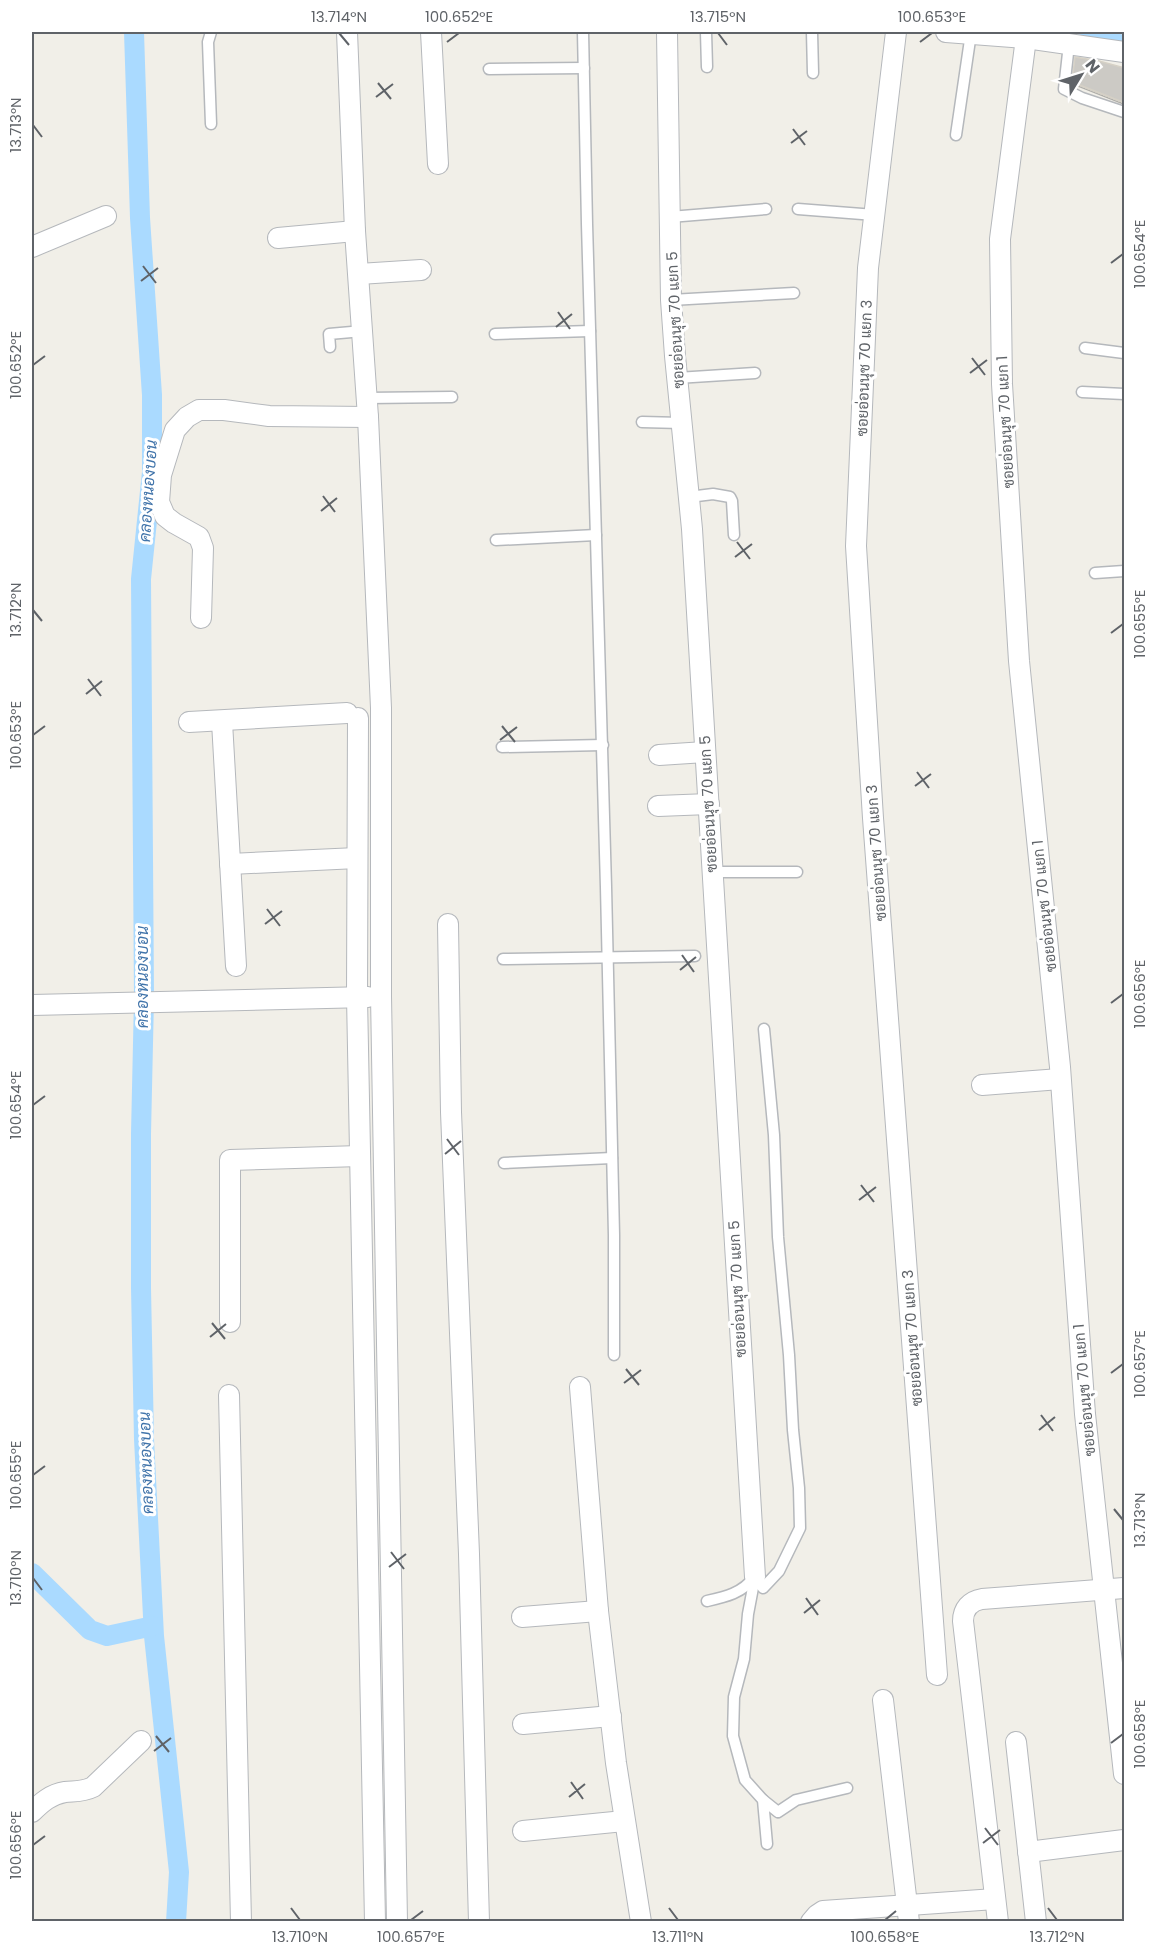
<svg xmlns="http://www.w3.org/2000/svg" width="1156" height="1953" font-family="Poppins,Sarabun,sans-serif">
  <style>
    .water { fill: #aadaff }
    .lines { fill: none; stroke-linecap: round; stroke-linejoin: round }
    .canal { stroke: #aadaff; stroke-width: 20 }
    .building { fill: #cccac5; stroke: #d6d1c6; stroke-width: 1.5; filter: url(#shadow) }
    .lane-casing { stroke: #b5b8bc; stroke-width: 13 }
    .street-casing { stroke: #b5b8bc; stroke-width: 22 }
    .lane { stroke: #fff; stroke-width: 10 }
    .street { stroke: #fff; stroke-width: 20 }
    .ticks { fill: none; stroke: #5f6368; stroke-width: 2 }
    .labels { text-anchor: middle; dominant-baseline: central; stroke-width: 6; stroke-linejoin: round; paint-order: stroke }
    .street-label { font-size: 15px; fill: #5f6368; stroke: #fff }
    .water-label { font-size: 16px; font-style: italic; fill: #4174aa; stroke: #fff }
    .neatline { fill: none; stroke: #5f6368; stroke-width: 2 }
    .ticks-label { font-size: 15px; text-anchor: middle; fill: #5f6368 }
  </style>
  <defs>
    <filter id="shadow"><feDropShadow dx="6" dy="4" stdDeviation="0" flood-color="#0004"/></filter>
  </defs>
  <rect width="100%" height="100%" fill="#f1efe8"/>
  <polygon class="water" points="1067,32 1113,32 1124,35 1124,44"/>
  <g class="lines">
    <g class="canal">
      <polyline points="134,32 140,218 152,395 152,472 141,579 144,998 141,1134 141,1288 144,1439 154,1636 179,1872 176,1922"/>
      <polyline points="32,1573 90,1630 107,1636 153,1626"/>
    </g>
  </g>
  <polygon class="building" points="1075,57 1099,61 1125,68 1125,103 1072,82"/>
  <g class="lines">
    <g class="lane-casing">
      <g id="lane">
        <polyline points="211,32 208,42 211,124"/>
        <polyline points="583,32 587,224 606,887 614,1235 614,1355"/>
        <polyline points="706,32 707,67"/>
        <polyline points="812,32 813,73"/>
        <polyline points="1069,44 1064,89 1082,98 1124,112"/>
        <polyline points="489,69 584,68"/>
        <polyline points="956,135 971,33"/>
        <polyline points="798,209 875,215"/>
        <polyline points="670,217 766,209"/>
        <polyline points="671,300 794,293"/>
        <polyline points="495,334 590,331"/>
        <polyline points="330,347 329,334 363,331"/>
        <polyline points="1085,348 1124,353"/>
        <polyline points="677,378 755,373"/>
        <polyline points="1082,392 1124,394"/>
        <polyline points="367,398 452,397"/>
        <polyline points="642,422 681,423"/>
        <polyline points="689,497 713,494 730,497 732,501 734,535"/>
        <polyline points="496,540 596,535"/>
        <polyline points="1095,573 1124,571"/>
        <polyline points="502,747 603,745"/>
        <polyline points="712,872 797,872"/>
        <polyline points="503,959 695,956"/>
        <polyline points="504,1163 612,1158"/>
        <polyline points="755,1577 763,1588 779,1571 800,1528 799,1488 793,1430 789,1355 778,1237 774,1135 764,1029"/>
        <polyline points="755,1577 748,1614 744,1659 734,1697 733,1736 745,1780 763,1800 767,1844"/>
        <path d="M707,1601c18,-4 36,-8 47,-24"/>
        <polyline points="763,1800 778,1812 796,1800 847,1788"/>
      </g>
    </g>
    <g class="street-casing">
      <g id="street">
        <polyline points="347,32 355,231 368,417 381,708 381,996 397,1922"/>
        <polyline points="431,32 438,164"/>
        <polyline points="667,32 671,300 675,356 692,529 755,1577"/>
        <polyline points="896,32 868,268 856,546 873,818 937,1675"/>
        <polyline points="946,32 1026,38 1124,52"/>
        <polyline points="1026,38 1000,239 1002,384 1019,661 1060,1067 1085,1414 1124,1774"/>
        <polyline points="278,238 355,231"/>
        <polyline points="32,247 106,216"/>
        <polyline points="359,274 421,270"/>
        <polyline points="201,618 203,548 199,537 174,523 165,516 159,502 161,475 175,430 187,417 199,410 224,410 269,416 368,417"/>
        <polyline points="358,718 357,997 375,1922"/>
        <polyline points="189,722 347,713"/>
        <polyline points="222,722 236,966"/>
        <polyline points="659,755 705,752"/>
        <polyline points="658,806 709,804"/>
        <polyline points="230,864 357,858"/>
        <polyline points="448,924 451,1112 469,1554 479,1922"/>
        <polyline points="32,1005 368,997"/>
        <polyline points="982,1085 1060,1079"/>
        <polyline points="230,1322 230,1160 360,1156"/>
        <polyline points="580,1387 598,1611 616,1763 641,1922"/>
        <polyline points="229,1395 241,1922"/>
        <polyline points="522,1617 598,1611"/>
        <polyline points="883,1700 909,1922"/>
        <polyline points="523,1724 611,1716"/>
        <polyline points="1016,1742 1036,1922"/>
        <path d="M32,1812c9,-9 19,-18 33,-20 11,-1 18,0 28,-5l48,-46"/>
        <polyline points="523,1831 624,1821"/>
        <polyline points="1028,1852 1124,1840"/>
        <polyline points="811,1922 817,1915 823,1911 995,1899"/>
        <path d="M998,1922l-35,-301c0,-12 7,-20 19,-22l142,-11"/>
      </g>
    </g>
    <use href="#lane" class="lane"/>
    <use href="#street" class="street"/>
  </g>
  <path class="ticks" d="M339,33l10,12M718,33l9,12M447,42l12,-9M920,42l12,-9M378,83l13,16M376,97l17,-13M33,125l9,12M793,129l12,16M791,143l16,-12M1111,263l12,-9M143,266l13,17M141,281l17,-13M558,312l12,17M556,327l16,-13M972,358l13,17M33,365l12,-9M970,373l17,-13M323,496l12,16M321,511l16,-13M737,542l13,17M735,557l17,-13M33,610l9,11M1111,633l12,-9M88,679l13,17M86,694l16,-13M502,726l13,16M33,735l12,-9M500,740l17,-13M917,772l12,16M915,786l16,-12M267,909l13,17M265,924l17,-13M682,955l12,17M680,970l16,-13M1111,1003l12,-9M33,1105l12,-9M447,1139l12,16M445,1154l16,-13M861,1185l13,17M859,1200l17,-13M212,1323l13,16M210,1337l16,-13M626,1369l13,16M1111,1373l12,-9M624,1383l17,-13M1041,1415l12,16M1039,1430l16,-13M33,1475l12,-9M1114,1509l9,11M391,1552l13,17M389,1567l17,-13M33,1578l9,12M806,1598l12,17M804,1613l16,-13M156,1736l13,16M1111,1743l12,-9M154,1751l17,-13M571,1782l12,17M569,1797l16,-13M985,1828l13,17M983,1843l17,-13M33,1845l12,-9M291,1908l9,12M669,1908l9,12M1048,1908l9,12M411,1920l12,-9M885,1920l11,-9"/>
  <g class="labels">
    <g class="street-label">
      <text transform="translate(675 320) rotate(-93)">ซอยอ่อนนุช 70 แยก 5</text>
      <text transform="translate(864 368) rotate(-88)">ซอยอ่อนนุช 70 แยก 3</text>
      <text transform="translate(1005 422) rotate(-93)">ซอยอ่อนนุช 70 แยก 1</text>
      <text transform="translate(708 804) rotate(-93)">ซอยอ่อนนุช 70 แยก 5</text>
      <text transform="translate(876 853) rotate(-94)">ซอยอ่อนนุช 70 แยก 3</text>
      <text transform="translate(1044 906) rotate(-96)">ซอยอ่อนนุช 70 แยก 1</text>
      <text transform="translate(737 1289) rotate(-93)">ซอยอ่อนนุช 70 แยก 5</text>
      <text transform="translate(912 1338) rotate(-94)">ซอยอ่อนนุช 70 แยก 3</text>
      <text transform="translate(1084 1390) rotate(-95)">ซอยอ่อนนุช 70 แยก 1</text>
    </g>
    <g class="water-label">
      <text transform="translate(148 491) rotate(-86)">คลองหนองบอน</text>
      <text transform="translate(142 977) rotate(-90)">คลองหนองบอน</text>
      <text transform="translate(146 1463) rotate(-92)">คลองหนองบอน</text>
    </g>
  </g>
  <rect width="1156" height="1953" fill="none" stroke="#ffffff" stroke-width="66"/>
  <g transform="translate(1081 75) rotate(52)" stroke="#ffffff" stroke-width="4.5" paint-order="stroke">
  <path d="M0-4.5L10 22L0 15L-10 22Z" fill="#5f6368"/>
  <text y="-9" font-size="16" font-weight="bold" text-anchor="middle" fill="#5f6368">N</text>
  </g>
  <rect x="33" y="33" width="1090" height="1887" class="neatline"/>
  <g class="ticks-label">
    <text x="339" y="22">13.714°N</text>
    <text x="459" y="22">100.652°E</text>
    <text x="718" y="22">13.715°N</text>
    <text x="932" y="22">100.653°E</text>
    <text transform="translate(16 125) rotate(-90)" y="5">13.713°N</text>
    <text transform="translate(1140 254) rotate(-90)" y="5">100.654°E</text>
    <text transform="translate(16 365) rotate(-90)" y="5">100.652°E</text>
    <text transform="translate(16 610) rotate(-90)" y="5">13.712°N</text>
    <text transform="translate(1140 624) rotate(-90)" y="5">100.655°E</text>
    <text transform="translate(16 735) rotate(-90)" y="5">100.653°E</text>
    <text transform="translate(1140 994) rotate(-90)" y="5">100.656°E</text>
    <text transform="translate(16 1105) rotate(-90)" y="5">100.654°E</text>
    <text transform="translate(1140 1364) rotate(-90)" y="5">100.657°E</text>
    <text transform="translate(16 1475) rotate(-90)" y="5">100.655°E</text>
    <text transform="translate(1140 1520) rotate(-90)" y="5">13.713°N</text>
    <text transform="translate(16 1578) rotate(-90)" y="5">13.710°N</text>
    <text transform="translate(1140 1734) rotate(-90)" y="5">100.658°E</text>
    <text transform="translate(16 1845) rotate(-90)" y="5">100.656°E</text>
    <text x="300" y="1942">13.710°N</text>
    <text x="411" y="1942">100.657°E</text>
    <text x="678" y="1942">13.711°N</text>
    <text x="885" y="1942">100.658°E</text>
    <text x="1057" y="1942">13.712°N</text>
  </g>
</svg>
